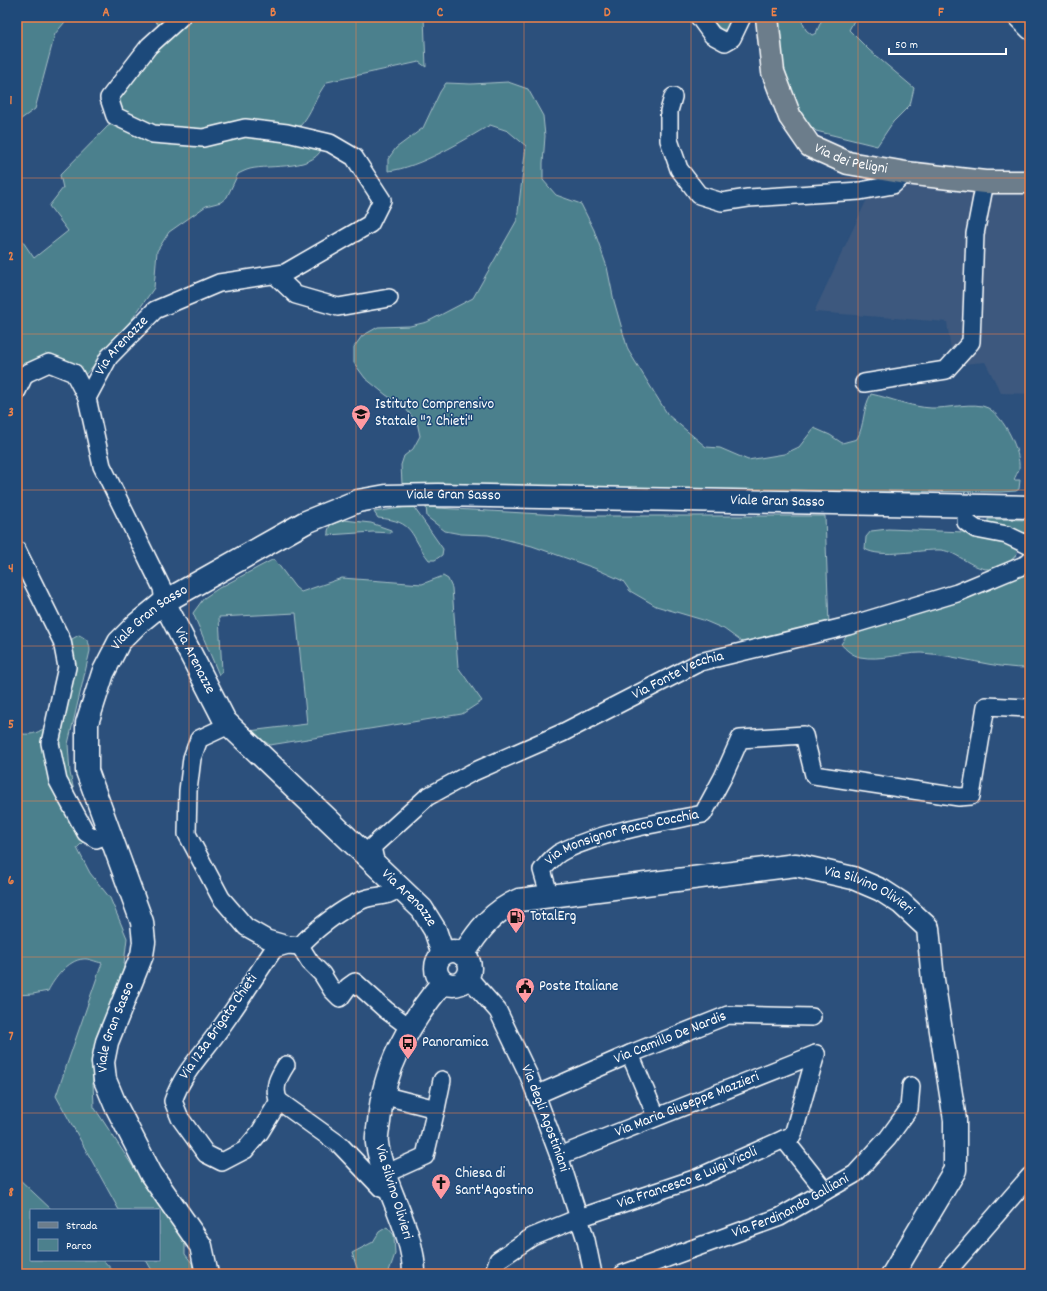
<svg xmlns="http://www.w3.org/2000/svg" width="1047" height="1291" font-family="Dekko,sans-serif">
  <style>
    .built { fill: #3c587e }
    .green { fill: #4c808d; stroke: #a6c0c6 }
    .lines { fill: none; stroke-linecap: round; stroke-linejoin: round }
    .street-casing { stroke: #fff; stroke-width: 20 }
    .secondary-casing { stroke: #fff; stroke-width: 25 }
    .primary-casing { stroke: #fff; stroke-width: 25 }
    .street { stroke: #1f4a7a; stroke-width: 17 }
    .secondary { stroke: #1f4a7a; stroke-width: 22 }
    .primary { stroke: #6c7d8b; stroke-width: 22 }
    .grid { fill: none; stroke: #ee8249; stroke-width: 1; stroke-opacity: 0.55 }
    .labels { text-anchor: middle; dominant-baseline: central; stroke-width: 3; stroke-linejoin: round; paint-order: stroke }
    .street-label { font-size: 15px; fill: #fff; stroke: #1f4a7a }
    .poi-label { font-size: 15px; fill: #fff; stroke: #1f4a7a; text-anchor: start }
    .neatline { fill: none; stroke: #ee8249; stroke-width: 1.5 }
    .grid-label { font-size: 13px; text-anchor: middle; font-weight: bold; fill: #ee8249 }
  </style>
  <rect width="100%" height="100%" fill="#2c507c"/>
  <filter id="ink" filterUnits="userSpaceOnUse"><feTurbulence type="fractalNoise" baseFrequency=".025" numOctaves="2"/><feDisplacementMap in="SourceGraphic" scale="8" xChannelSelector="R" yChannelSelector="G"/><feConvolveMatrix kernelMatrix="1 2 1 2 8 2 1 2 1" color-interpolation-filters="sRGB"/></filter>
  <g filter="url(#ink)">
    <polygon class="built" points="898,178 954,192 1030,189 1030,394 1001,393 985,362 953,365 947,322 814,312 868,197"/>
    <g class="green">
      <polygon points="17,17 69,17 55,34 35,109 17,122"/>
      <path d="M152,17h272l2,50 -7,-5 -92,20c-11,13 -16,33 -27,44 -3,2 -8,3 -11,5l-81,2 -55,-4 -33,-19 -2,-11 17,-28 34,-33z"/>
      <polygon points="709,17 736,17 730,30 721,29"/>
      <polygon points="778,17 800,17 806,30 812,35 816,33 823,17 856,17 849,30 869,50 914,88 910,105 893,122 877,146 816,131 793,108 786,85"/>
      <path d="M508,82l20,7 15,27 2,20 -2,27v17l13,15 25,9 13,26 13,37 7,34 14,49 40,65 38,32 14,1 28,12 36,-6 15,-7 15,-19 16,7 12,8 15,-4c8,-15 5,-29 14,-45 20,4 39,13 60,14 15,1 44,-7 57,0 16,9 33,43 31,61 -1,3 -4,8 -5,11h6l-1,9 -3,2 -15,1 -240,-2 -359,-6 -1,-19 3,-9 9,-7 7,-13 -3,-14 -14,-16 -17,-11 -21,-17 -11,-15v-16l8,-11 16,-9 32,-1 17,-4 46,-24 44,-78 9,-74 -18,-15 -18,-6c-27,16 -71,43 -102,46v-12l8,-11 27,-20 17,-36 6,-9 25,1z"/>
      <path d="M120,121l30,13 85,-3 88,13c-5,28 -53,20 -73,25 -4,1 -8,3 -12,5l-11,23 -6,5 -15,4 -37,26 -12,19 -3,37 -31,44 -38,43 -29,-19 -39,9v-132l17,25 34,-27 -19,-25 14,-18 -3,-13 48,-49z"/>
      <path d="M413,506l30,43 -1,6 -7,5h-6c-20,-25 -13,-39 -51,-42l-4,-6z"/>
      <polygon points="426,506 437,508 576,516 825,516 829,625 748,643 742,642 724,629 703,620 656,606 630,591 623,581 594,568 532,546 488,535 461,534 445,531 427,517"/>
      <polygon points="988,519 1030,520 1030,533 1005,532 988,527"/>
      <polygon points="344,520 371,523 391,530 391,533 373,532 328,535 328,531 330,525"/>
      <path d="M888,529l76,3 28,5 24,11 1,6c-7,8 -13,14 -25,15 -19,2 -33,-17 -51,-19 -20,-1 -61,9 -76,-1l1,-12 5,-6z"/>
      <polygon points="274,559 295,587 301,592 342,578 422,584 443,576 448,579 452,588 458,667 482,701 462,714 270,745 249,731 307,724 296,613 219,617 222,671 219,675 193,613 204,598 219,588"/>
      <path d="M1030,570v98c-37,1 -72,-13 -109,-15 -20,0 -40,8 -61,4 -8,-2 -14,-7 -19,-13l7,-10z"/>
      <path d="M79,635c8,4 11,7 11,16l-22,93 2,29 15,67 -8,8 13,25 20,25 17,40 -4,35 -31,84 2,50 53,81 24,27 14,27v12l7,9 2,11h-40l-8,-14h13v-50h-40l-63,-114 46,-133c-6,-1 -14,-5 -19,-4 -15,1 -29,20 -35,32l-15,3 -16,1v-262c46,11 47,-57 53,-87l2,-7z"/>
      <polygon points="17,1177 52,1210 31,1210 31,1260 103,1260 116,1274 17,1274"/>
      <polygon points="387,1227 394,1235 395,1254 388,1274 359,1274 352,1253 373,1242 379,1232"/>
    </g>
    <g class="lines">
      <g class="street-casing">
        <g id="street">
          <polyline points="699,17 712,35 725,42 732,38 742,17"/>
          <polyline points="1016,17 1030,31"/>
          <polyline points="673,97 669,111 669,140 679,169 699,195 722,202 748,198 860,191 893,185 906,173"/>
          <polyline points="275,275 296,295 338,307 389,298"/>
          <polyline points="864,383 946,370 971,342 975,234 985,182"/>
          <polyline points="17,391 25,374 49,363 74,373 87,398"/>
          <polyline points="966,505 966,522 976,529 1007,535 1030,546"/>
          <polyline points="17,550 62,641 67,667 50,743 58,781 86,833 96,839 110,834"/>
          <path id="s1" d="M164,602l-2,-14 -60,-122 -15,-68 22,-41 46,-47 64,-27 66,-10 85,-49 12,-24 -28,-43 -24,-14 -43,-10 -42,-5 -42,10 -50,-4 -38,-18 -6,-18 40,-52 32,-29"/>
          <polyline points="229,725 199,739 192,758 188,791 187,834 221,898 246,927 267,939 288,945"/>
          <path id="s2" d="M376,865l-4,-18 55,-50 44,-24 91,-40 138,-71 148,-36 109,-33 72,-30 1,-2"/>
          <path d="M399,888c-13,11 -23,6 -37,12 -19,8 -48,30 -62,46l10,16 12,12 10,16 8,8 8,-11 7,-5 31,28 23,17"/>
          <path id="s3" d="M549,894l-7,-24c7,-8 13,-16 23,-20 41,-19 93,-27 138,-36l20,-37 17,-38 64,-4 10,40 145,22 12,-1 15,-90 42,2 2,-2"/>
          <path d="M300,946l-12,-1 -14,4c-18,26 -34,52 -52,77 -18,27 -38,44 -49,75l7,17 26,36 16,8 23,-12 15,-18 19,-31 61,44 41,43 12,4"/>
          <path id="s4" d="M467,976l31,35 31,65 30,80 27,84 7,34"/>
          <polyline points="630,1054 656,1116"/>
          <polyline points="382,1095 436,1109 425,1156 385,1174"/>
          <path id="s5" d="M536,1095l94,-41 98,-39 84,2"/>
          <path d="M279,1101c-7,-13 0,-25 7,-36"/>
          <polyline points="436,1109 442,1080"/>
          <polyline points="784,1139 825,1191"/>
          <path id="s6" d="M559,1156l257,-102"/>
          <path id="s7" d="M493,1274l5,-14 34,-23 47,-19 118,-40 96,-43 23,-81"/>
          <path id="s8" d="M623,1274l157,-57 75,-43 33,-36 21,-29 2,-23"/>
          <polyline points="945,1274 1030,1176"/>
        </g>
      </g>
      <g class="secondary-casing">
        <g id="secondary">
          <path id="s9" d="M164,602l61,119 197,188 13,21 8,24"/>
          <circle cx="453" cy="968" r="17"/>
          <path id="s10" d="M463,955c15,-24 30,-44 56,-55l277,-35 57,13 28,12 20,13 27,25 5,52 22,140v50l-62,104"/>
          <path id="s11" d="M207,1274l-6,-28 -50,-72 -36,-70 -10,-24 -2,-18 4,-20 35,-87 2,-13 -2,-20 -55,-151v-48l16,-50 16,-31 18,-18 27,-22 142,-80 52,-21 28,-5 52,-1 592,12"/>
          <path d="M414,1274c0,-35 -19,-68 -30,-101 -2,-9 -6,-20 -7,-30 -1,-6 1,-14 2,-21 4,-54 30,-99 64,-140"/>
        </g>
      </g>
      <g class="primary-casing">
        <g id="primary">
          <path id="s12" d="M767,17l6,55 17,45 20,29 38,17 58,10 79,9h45"/>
        </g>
      </g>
      <use href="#street" class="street"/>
      <use href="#secondary" class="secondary"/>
      <use href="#primary" class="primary"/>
    </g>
  </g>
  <path class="grid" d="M189,17v1257M356,17v1257M524,17v1257M691,17v1257M858,17v1257M17,178h1013M17,334h1013M17,490h1013M17,646h1013M17,801h1013M17,957h1013M17,1113h1013"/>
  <defs>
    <g id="school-pin" transform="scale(1)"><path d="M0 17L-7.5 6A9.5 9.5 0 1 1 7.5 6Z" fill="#ff9aa2" stroke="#1f4a7a"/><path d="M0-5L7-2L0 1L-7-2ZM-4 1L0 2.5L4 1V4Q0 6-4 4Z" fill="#111"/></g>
    <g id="fuel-pin" transform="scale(1)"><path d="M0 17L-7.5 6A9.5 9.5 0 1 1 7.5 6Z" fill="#ff9aa2" stroke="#1f4a7a"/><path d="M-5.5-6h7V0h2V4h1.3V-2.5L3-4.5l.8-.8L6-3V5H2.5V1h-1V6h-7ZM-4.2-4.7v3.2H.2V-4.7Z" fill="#111"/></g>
    <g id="civic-pin" transform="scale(1)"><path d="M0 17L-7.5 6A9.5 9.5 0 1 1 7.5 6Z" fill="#ff9aa2" stroke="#1f4a7a"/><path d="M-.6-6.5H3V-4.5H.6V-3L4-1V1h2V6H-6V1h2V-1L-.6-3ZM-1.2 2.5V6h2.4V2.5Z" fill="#111"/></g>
    <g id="bus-pin" transform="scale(1)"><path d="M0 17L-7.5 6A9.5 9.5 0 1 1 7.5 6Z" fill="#ff9aa2" stroke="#1f4a7a"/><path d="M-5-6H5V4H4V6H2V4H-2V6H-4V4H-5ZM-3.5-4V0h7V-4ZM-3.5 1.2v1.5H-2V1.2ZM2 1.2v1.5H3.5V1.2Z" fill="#111"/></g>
    <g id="church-pin" transform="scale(1)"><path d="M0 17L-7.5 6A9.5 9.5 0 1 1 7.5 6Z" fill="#ff9aa2" stroke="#1f4a7a"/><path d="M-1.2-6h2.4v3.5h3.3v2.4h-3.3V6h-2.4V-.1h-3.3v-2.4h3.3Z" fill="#111"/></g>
  </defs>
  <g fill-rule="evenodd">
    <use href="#school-pin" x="361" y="414"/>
    <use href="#fuel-pin" x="516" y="917"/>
    <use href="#civic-pin" x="525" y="987"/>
    <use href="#bus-pin" x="408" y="1043"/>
    <use href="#church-pin" x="441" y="1183"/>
  </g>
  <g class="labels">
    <g class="street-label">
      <text stroke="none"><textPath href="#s12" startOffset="182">Via dei Peligni</textPath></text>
      <text stroke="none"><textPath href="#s1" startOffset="283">Via Arenazze</textPath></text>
      <text stroke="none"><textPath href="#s11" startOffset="1058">Viale Gran Sasso</textPath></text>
      <text stroke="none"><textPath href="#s11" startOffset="1382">Viale Gran Sasso</textPath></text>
      <text stroke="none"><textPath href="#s11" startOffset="722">Viale Gran Sasso</textPath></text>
      <text stroke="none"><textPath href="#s9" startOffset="66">Via Arenazze</textPath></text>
      <text stroke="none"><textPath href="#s2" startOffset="372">Via Fonte Vecchia</textPath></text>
      <text stroke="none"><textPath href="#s3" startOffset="114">Via Monsignor Rocco Cocchia</textPath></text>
      <text stroke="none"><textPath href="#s10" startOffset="437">Via Silvino Olivieri</textPath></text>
      <text stroke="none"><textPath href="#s9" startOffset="389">Via Arenazze</textPath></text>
      <text stroke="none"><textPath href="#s11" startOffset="276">Viale Gran Sasso</textPath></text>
      <text transform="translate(219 1027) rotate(-55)">Via 123a Brigata Chieti</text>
      <text stroke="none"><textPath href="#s5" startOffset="146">Via Camillo De Nardis</textPath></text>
      <text stroke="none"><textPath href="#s6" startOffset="138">Via Maria Giuseppe Mazzieri</textPath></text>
      <text stroke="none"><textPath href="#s4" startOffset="164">Via degli Agostiniani</textPath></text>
      <text stroke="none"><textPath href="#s7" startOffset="222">Via Francesco e Luigi Vicoli</textPath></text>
      <text transform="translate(393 1192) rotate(73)">Via Silvino Olivieri</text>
      <text stroke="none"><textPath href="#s8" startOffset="181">Via Ferdinando Galliani</textPath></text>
    </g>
    <g class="poi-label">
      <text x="375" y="405">Istituto Comprensivo<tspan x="375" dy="17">Statale "2 Chieti"</tspan></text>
      <text x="530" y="917">TotalErg</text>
      <text x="539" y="987">Poste Italiane</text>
      <text x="422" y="1043">Panoramica</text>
      <text x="455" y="1174">Chiesa di<tspan x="455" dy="17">Sant'Agostino</tspan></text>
    </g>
  </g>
  <rect width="1047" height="1291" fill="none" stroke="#1f4a7a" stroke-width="44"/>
  <rect x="30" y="1209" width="130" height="52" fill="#1f4a7a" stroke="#7992af"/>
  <rect x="38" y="1222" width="20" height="6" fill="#6c7d8b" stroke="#7992af"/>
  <text x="66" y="1229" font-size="12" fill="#ffffff">Strada</text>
  <rect x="38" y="1239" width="20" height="12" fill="#4c808d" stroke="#7992af"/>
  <text x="66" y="1249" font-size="12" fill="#ffffff">Parco</text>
  <path d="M889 48v6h117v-6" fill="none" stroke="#ffffff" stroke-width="2"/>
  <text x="895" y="48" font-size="12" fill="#ffffff" stroke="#1f4a7a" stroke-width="3" paint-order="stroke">50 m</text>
  <rect x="22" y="22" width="1003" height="1247" class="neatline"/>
  <g class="grid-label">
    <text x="106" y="16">A</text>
    <text x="273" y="16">B</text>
    <text x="440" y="16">C</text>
    <text x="607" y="16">D</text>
    <text x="774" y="16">E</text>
    <text x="941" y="16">F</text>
    <text x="11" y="104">1</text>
    <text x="11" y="260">2</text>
    <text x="11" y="416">3</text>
    <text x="11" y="572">4</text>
    <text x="11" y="728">5</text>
    <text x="11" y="884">6</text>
    <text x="11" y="1040">7</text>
    <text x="11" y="1196">8</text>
  </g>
</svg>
